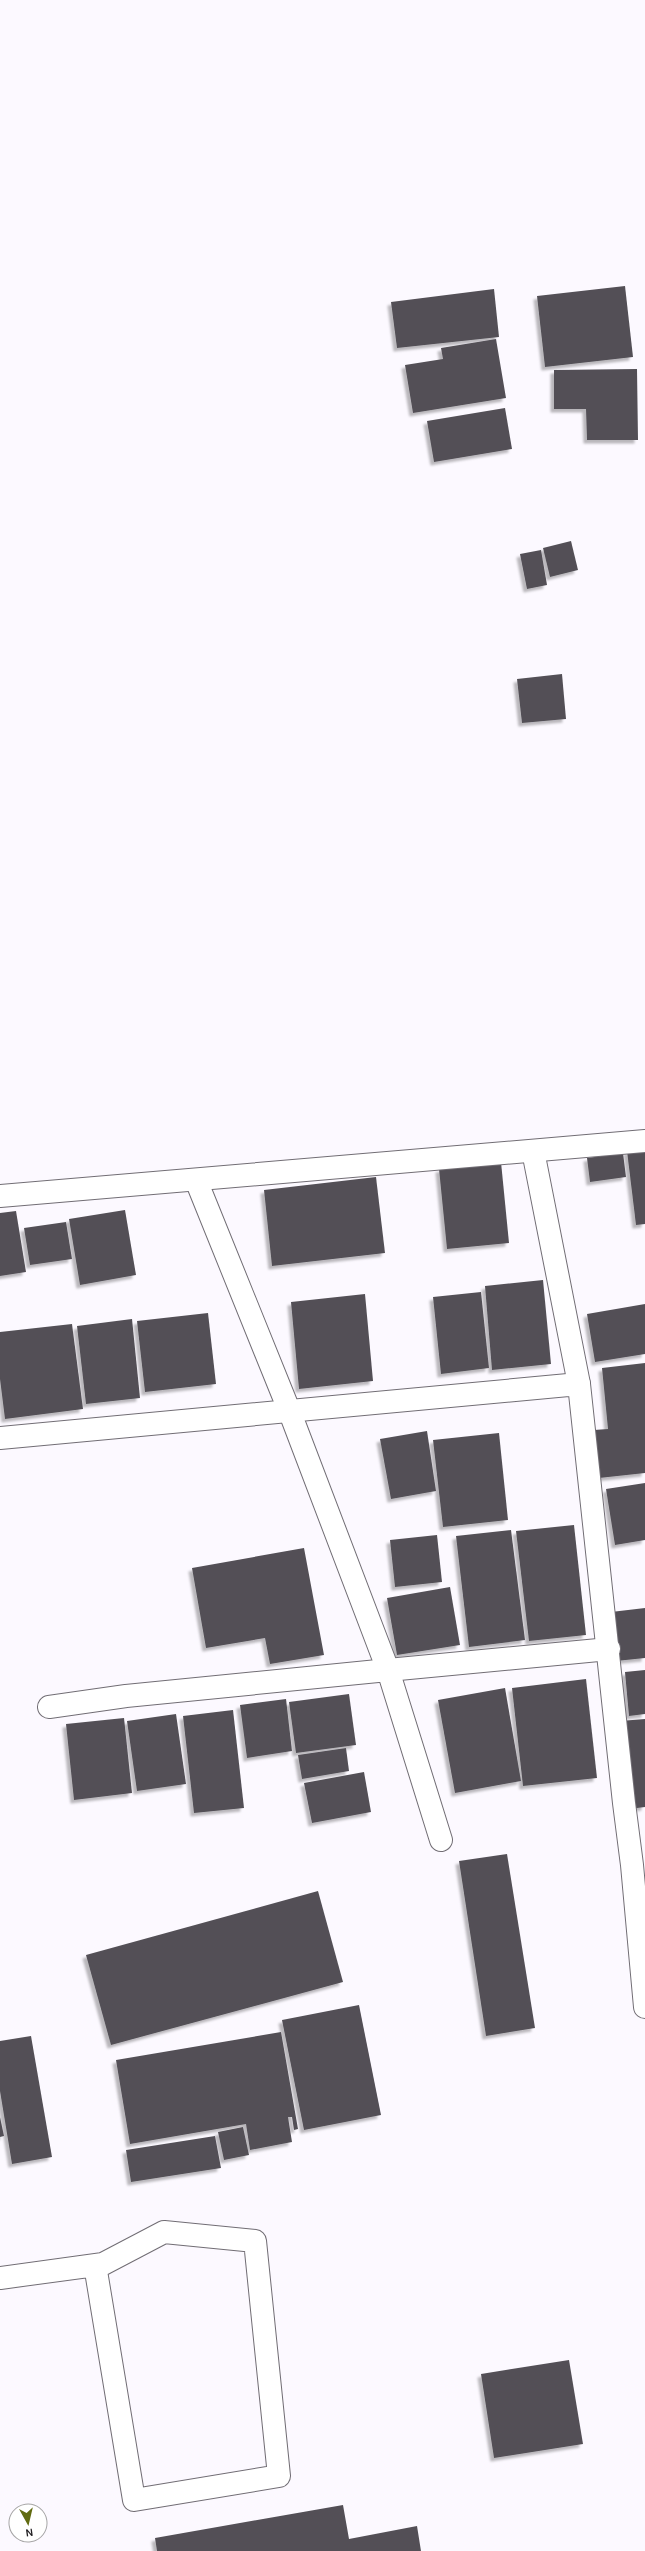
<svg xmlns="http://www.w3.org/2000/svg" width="645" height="2551" font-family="Karla,sans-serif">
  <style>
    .building { fill: #535056; filter: url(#shadow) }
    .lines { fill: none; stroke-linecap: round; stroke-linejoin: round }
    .street-casing { stroke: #716d74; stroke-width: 24 }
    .street { stroke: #fff; stroke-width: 22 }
  </style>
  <defs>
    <filter id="shadow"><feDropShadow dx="-3.5" dy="3.5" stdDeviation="1" flood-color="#0004"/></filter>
  </defs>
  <rect width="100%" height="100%" fill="#fcf9ff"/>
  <g class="building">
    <polygon points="625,286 633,357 545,367 537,296"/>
    <polygon points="494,289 499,337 397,348 391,302"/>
    <polygon points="496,339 506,398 413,413 405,365 443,359 441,348"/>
    <polygon points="637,369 638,440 587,440 586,409 554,409 554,370"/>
    <polygon points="505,408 512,449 434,462 427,421"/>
    <polygon points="571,541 578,570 550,577 543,548"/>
    <polygon points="541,550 547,585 527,589 520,554"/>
    <polygon points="562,674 566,719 522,723 517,679"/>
    <polygon points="645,1149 645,1224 636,1225 627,1151"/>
    <polygon points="623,1153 626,1177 590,1182 587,1158"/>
    <polygon points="501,1162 509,1243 447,1249 439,1169"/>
    <polygon points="376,1177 385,1253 272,1266 264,1190"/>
    <polygon points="125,1210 136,1275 80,1285 69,1219"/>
    <polygon points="16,1211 26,1272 0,1276 0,1213"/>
    <polygon points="66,1222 72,1259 30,1265 24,1228"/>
    <polygon points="543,1280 551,1364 492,1370 485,1286"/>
    <polygon points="481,1292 489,1368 441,1374 433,1297"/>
    <polygon points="365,1294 373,1381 299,1389 291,1302"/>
    <polygon points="645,1304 645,1354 595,1362 587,1314"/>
    <polygon points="208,1313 216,1384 145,1392 137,1321"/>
    <polygon points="132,1319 140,1398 86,1404 77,1326"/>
    <polygon points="72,1324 83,1409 5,1419 0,1379 0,1332"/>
    <polygon points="645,1363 645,1473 599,1478 594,1430 608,1429 602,1368"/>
    <polygon points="427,1431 436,1491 391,1499 380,1439"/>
    <polygon points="499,1433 508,1520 443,1527 433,1440"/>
    <polygon points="645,1483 645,1540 615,1545 606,1489"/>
    <polygon points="574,1525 586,1635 529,1641 516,1531"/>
    <polygon points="511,1530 525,1640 469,1647 456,1536"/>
    <polygon points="437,1535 442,1582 395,1587 390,1540"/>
    <polygon points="304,1548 324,1655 270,1664 265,1638 206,1648 192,1568"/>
    <polygon points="450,1587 460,1645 397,1655 387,1598"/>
    <polygon points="645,1608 645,1658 616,1661 611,1612"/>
    <polygon points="645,1670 645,1714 629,1716 625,1672"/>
    <polygon points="586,1679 597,1778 523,1786 512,1688"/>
    <polygon points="505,1688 521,1781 455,1793 438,1700"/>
    <polygon points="349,1694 356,1745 296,1753 289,1702"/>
    <polygon points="286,1699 292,1751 247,1758 240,1705"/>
    <polygon points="233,1710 244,1808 194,1813 183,1716"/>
    <polygon points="176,1714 186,1784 137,1791 127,1721"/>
    <polygon points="124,1718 132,1793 74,1800 66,1724"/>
    <polygon points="645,1719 645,1807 629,1809 620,1721"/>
    <polygon points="346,1748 349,1771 302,1779 298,1755"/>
    <polygon points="364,1772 371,1812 312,1823 304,1783"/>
    <polygon points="507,1854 535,2028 486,2036 459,1861"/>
    <polygon points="318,1891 343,1982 111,2045 86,1955"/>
    <polygon points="359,2005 381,2115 304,2130 282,2020"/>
    <polygon points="281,2032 298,2129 294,2130 292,2117 288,2117 292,2142 250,2150 246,2124 130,2144 116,2060"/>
    <polygon points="31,2036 52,2157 12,2164 0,2091 0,2041"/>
    <polygon points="0,2117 4,2136 0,2137"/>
    <polygon points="243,2127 249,2155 224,2160 218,2132"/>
    <polygon points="215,2136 221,2168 131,2182 126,2150"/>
    <polygon points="569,2360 583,2444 494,2458 481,2374"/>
    <polygon points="343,2505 349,2539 417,2526 421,2551 157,2551 155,2538"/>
  </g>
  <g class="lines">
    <g class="street-casing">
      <g id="street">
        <polyline points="533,1151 579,1384"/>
        <polyline points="196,1180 289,1410 388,1670 609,1649"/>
        <polyline points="0,1196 645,1141"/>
        <polyline points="0,1438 579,1384 624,1803 632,1865 645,2007"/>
        <polyline points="49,1707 126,1696 388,1670 441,1840"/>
        <polyline points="0,2278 103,2264 164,2232 255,2241 279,2476 134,2500 95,2265"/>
      </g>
    </g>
    <use href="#street" class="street"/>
  </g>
  <g transform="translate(28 2523) rotate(172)"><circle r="19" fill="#ffffff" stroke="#a6a5a6"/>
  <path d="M0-3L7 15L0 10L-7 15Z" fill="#616b11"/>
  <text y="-6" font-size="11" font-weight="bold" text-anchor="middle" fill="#201e21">N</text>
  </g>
</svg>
